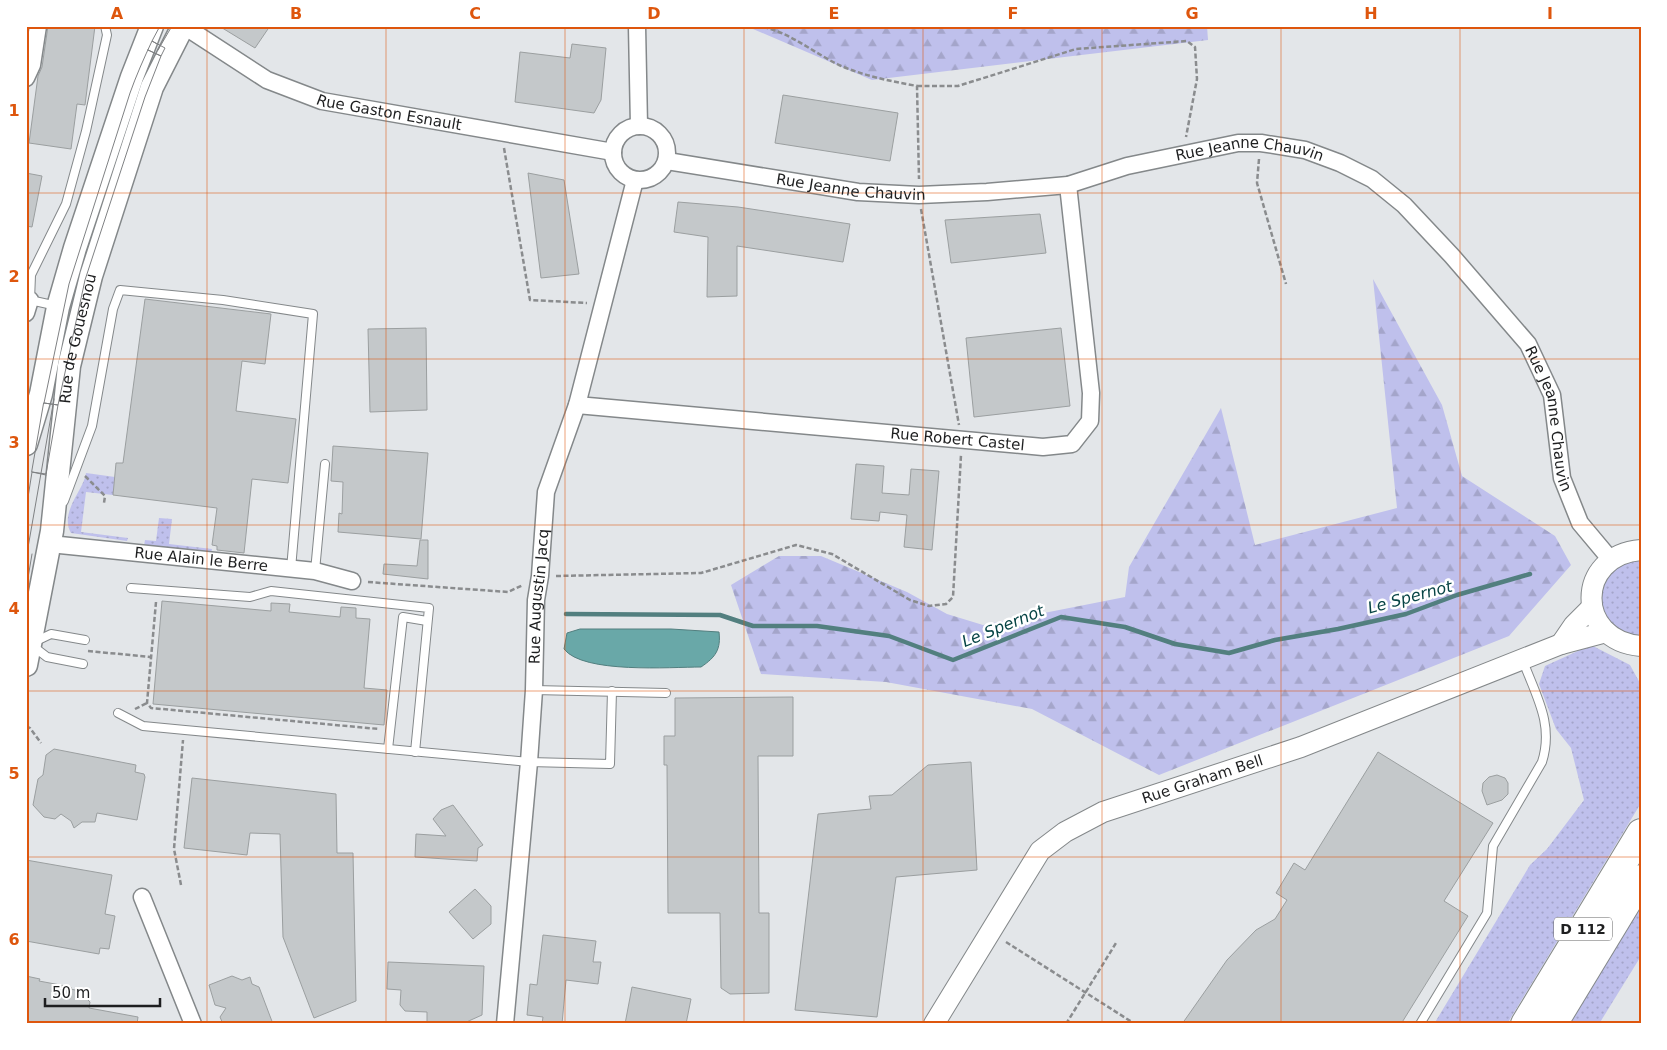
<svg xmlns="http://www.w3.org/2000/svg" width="1667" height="1050" font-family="'DejaVu Sans',sans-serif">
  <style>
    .grass { fill: url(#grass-dots) }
    .forest { fill: url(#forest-firs) }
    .water { fill: #69a8a8; stroke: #527f7f }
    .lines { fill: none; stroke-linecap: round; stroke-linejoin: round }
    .stream { stroke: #527f7f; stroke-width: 4.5 }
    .building { fill: #c4c8ca; stroke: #9b9fa0 }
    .service-casing { stroke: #84888a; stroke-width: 10 }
    .minor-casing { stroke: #84888a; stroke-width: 19 }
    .tertiary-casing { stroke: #84888a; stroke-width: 22 }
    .secondary-casing { stroke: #84888a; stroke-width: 25 }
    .trunk-casing { stroke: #84888a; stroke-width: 30 }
    .path { stroke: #8a8c8e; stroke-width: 2.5; stroke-dasharray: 5 2.5; stroke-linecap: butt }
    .service { stroke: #fff; stroke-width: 8 }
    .minor { stroke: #fff; stroke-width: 16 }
    .tertiary { stroke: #fff; stroke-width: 20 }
    .secondary { stroke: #fff; stroke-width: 22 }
    .trunk { stroke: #fff; stroke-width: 28 }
    .tram { stroke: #7f8183; stroke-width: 1 }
    .grid { fill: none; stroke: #de560d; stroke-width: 1; stroke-opacity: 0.55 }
    .labels { text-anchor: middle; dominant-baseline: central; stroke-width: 5; stroke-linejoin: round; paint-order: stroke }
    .shield { fill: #fff; stroke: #626263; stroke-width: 1 }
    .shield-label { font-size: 14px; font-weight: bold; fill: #1e1f20 }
    .street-label { font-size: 15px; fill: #1e1f20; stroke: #fff }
    .water-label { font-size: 16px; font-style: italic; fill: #074445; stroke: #fff }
    .neatline { fill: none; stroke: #de560d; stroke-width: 2 }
    .grid-label { font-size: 16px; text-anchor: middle; font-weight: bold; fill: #de560d }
  </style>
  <defs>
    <pattern id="grass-dots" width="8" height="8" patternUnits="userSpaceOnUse" patternTransform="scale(1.25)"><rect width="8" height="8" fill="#bfc0ec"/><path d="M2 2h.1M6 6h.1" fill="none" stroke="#a4a5ca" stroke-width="1.8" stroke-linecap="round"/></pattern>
    <pattern id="forest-firs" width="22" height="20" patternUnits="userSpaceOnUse" patternTransform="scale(1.25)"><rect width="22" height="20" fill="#bfc0ec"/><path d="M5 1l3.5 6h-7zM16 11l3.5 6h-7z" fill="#a4a5ca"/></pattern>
  </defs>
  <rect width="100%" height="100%" fill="#e3e6e9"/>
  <g class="grass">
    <path d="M86,473l29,4 -2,18 -27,-3 -5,40 47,6 -1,3 -56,-8c-12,-21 13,-43 15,-60z"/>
    <polygon points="159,518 172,519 169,544 212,549 211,553 144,546 145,540 156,541"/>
    <path d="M1641,558v78c-33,-4 -56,-35 -30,-63 3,-4 6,-9 11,-11 5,-2 13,-2 19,-4z"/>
    <polygon points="1591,645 1630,665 1641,685 1641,803 1507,1024 1434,1024 1530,865 1547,849 1584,800 1571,748 1556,729 1539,684 1545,666"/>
    <polygon points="1641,907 1641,956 1599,1024 1569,1024"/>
  </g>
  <g class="forest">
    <polygon points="753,26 1207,26 1208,40 872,80 753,29"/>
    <polygon points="1373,279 1442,405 1462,476 1555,536 1571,565 1509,636 1159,775 1032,709 886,682 761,674 731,585 779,556 821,556 907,592 947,614 983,625 1125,597 1129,567 1221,408 1255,545 1397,508"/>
  </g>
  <path class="water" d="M580,629h91l48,3c2,17 -3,25 -18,35 -30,0 -118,7 -137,-18l3,-16z"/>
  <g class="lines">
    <polyline class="stream" points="566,614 720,615 753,626 817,626 889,636 953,660 1061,617 1125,627 1175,644 1229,653 1275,640 1338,629 1406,614 1457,595 1530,574"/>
  </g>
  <g class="building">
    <polygon points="48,26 95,26 85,105 77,104 71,149 29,143 38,76 42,67"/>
    <polygon points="219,26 270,26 255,48"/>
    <polygon points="572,44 606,48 601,100 594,113 515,102 520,52 570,58"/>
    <polygon points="783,95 898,113 890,161 775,143"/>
    <polygon points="26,173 42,176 32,227 26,226"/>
    <polygon points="528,173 564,180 579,274 541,278"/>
    <polygon points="678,202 738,207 850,224 843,262 737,246 737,296 707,297 708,237 674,232"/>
    <polygon points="1040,214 1046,253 951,263 945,220"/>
    <polygon points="145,299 271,314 265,364 242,361 236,411 296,419 288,483 252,479 244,553 217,550 217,546 212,545 217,508 113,495 116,463 123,463"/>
    <polygon points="426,328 427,410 370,412 368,329"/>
    <polygon points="1061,328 1070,406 974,417 966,338"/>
    <polygon points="333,446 428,453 421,539 338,532 339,513 342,514 343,482 331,481"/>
    <polygon points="856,464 884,466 882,493 909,495 911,469 939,471 932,550 904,547 907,515 880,512 879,521 851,519"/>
    <polygon points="420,540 428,540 428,579 383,574 384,564 417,566"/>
    <polygon points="162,601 271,611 271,603 290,604 289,612 340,617 341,607 356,608 356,618 370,619 364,688 387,690 384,725 153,704"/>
    <polygon points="793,697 793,756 758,756 759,913 769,913 769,993 730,994 721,988 720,913 668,913 667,765 664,765 664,736 675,736 675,698"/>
    <polygon points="54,749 136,765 135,772 144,774 145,777 137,820 97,813 95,822 82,822 74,828 71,821 61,814 55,819 44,817 33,805 38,779 43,775 46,755"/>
    <polygon points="1378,752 1493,823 1444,901 1468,916 1401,1024 1182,1024 1227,960 1256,930 1275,919 1287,900 1276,893 1294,863 1305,870"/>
    <polygon points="971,762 977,870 896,877 877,1017 795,1010 818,814 871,809 869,796 892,795 928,765"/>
    <polygon points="1497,775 1505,778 1508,783 1508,794 1502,800 1487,805 1482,791 1483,783 1489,777"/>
    <polygon points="192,778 336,794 337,853 353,853 356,1001 314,1018 283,937 280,834 250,833 247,855 184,848"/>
    <polygon points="453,805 483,845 478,848 477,861 415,857 416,834 446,836 433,819 441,810"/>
    <polygon points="26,860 112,875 105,914 115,916 109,949 100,948 99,954 26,941"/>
    <polygon points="475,889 491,906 491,924 473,939 449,912"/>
    <polygon points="543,935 596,941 593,962 601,962 598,984 566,980 562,1024 542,1024 543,1017 527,1015 530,984 537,985"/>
    <polygon points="388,962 484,966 482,1015 462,1024 435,1024 427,1022 427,1012 405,1011 400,1005 401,990 387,989"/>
    <polygon points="26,976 40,979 39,981 71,987 71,989 79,991 90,1002 89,1008 138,1017 137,1024 26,1024"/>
    <polygon points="232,976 242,980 250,977 252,984 259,987 273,1024 223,1024 220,1017 226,1008 215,1005 209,985"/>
    <polygon points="632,987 691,999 686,1024 625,1024"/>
  </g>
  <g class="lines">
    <g class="service-casing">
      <g id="service">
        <polyline points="57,306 30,300 31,275 66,204 86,131 107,35 105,26"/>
        <polyline points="64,501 92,426 113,309 120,290 223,300 313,314 291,569"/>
        <polyline points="315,571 325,464"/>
        <polyline points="131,588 250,597 271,591 429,608 415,752"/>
        <polyline points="83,664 47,657 30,644 51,634 85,640"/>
        <polyline points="534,690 666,693"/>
        <polyline points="118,713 143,726 185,730 529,762 610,764 612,691"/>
        <polyline points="388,749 403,617 427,621"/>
        <path d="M1420,1024l67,-111 6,-67 49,-84c12,-38 -6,-66 -19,-101"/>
      </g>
    </g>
    <g class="minor-casing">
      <g id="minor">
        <path id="s1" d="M184,26l83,54 55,21 291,51"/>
        <polyline points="637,26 639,126"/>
        <polyline points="26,78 32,65 38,26"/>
        <circle cx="640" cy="153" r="27"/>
        <path id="s2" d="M667,161l191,31 61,3 68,-3 81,-7 59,-19 111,-23h23l44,7 35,13 32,16 32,26 48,51 76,88 24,51 10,83 18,45 31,37"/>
        <polyline points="26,313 30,300"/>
        <path id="s3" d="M577,405l466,42 29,-3 18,-23 1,-28 -23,-208"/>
        <path id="s4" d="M50,544l265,27 37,10"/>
        <polyline points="142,897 193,1024"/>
        <path id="s5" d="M505,1024l24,-262 5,-72 2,-90 4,-24 6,-84 31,-87 58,-225"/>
      </g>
    </g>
    <g class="tertiary-casing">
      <g id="tertiary">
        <path d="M1641,550c-66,5 -66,91 0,96"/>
        <polyline points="1561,644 1574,625 1592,607"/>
        <path id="s6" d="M934,1024l106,-173 25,-19 38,-20 198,-65 260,-103 45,-12"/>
      </g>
    </g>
    <g class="secondary-casing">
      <g id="secondary">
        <polyline points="26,444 41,394 58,307 75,248 132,77 152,26"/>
        <path id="s7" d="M26,665l26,-134 17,-165 22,-90 61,-189 31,-61"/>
      </g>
    </g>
    <g class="trunk-casing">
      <g id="trunk">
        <polyline points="1525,1024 1641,833"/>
        <polyline points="1553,1024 1641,879"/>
      </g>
    </g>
    <g class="path">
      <path d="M756,26c30,3 56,26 83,39 25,11 51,16 78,21l2,93"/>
      <polyline points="917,86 958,86 1076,49 1187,41 1195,47 1197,79 1186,137"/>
      <polyline points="504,148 530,300 587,303"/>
      <polyline points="1259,159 1257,183 1286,284"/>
      <polyline points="921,209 959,425"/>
      <polyline points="85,476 105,496 104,503"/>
      <polyline points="556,576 701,573 796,545 832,554 910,600 929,606 946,604 953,597 961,455"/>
      <polyline points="368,582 508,592 523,585"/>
      <polyline points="156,602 147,703 151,708 379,729"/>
      <polyline points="88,651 151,657"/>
      <polyline points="135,709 147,703"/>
      <polyline points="26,726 30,728 41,743"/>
      <polyline points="181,885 174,849 183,740"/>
      <polyline points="1006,942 1135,1024"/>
      <polyline points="1066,1024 1116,943"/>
    </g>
    <use href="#service" class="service"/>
    <use href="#minor" class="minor"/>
    <use href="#tertiary" class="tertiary"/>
    <use href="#secondary" class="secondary"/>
    <use href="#trunk" class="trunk"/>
    <g class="tram">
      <polyline points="157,44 152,41 160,26"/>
      <path d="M148,50l13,6 -16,41 -60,183 -27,125 -14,-2 25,-119 61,-191c6,-17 14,-35 22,-52l13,7 -4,8 -13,-6"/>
      <polyline points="158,50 172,26"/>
      <polygon points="44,403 58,405 46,474 32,472"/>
      <polyline points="26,510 32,472 46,475"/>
      <polyline points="26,559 54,399"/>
      <polyline points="26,590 32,554"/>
    </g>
  </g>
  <path class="grid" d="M207,26v998M386,26v998M565,26v998M744,26v998M923,26v998M1102,26v998M1281,26v998M1460,26v998M26,193h1615M26,359h1615M26,525h1615M26,691h1615M26,857h1615"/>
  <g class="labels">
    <rect class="shield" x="1554" y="917.5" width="58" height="23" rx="4"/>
    <g class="shield-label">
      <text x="1583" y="929">D 112</text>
    </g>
    <g class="street-label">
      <text stroke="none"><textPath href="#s1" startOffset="226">Rue Gaston Esnault</textPath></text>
      <text stroke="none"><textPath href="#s2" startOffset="591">Rue Jeanne Chauvin</textPath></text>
      <text stroke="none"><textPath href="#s2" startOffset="186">Rue Jeanne Chauvin</textPath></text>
      <text stroke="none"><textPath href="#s7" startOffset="331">Rue de Gouesnou</textPath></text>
      <text stroke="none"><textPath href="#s2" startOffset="1026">Rue Jeanne Chauvin</textPath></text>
      <text stroke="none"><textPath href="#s3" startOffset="382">Rue Robert Castel</textPath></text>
      <text stroke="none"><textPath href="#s4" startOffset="152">Rue Alain le Berre</textPath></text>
      <text stroke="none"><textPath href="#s5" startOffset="429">Rue Augustin Jacq</textPath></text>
      <text stroke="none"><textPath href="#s6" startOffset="382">Rue Graham Bell</textPath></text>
    </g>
    <g class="water-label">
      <text transform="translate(1410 597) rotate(-15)">Le Spernot</text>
      <text transform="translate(1003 626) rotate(-22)">Le Spernot</text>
    </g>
  </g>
  <rect width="1667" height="1050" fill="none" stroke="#ffffff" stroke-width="55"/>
  <path d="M45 998v8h115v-8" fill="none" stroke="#1e1f20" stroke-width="2.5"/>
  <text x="52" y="998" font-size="15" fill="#1e1f20" stroke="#ffffff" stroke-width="4" paint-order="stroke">50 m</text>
  <rect x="28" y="28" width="1612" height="994" class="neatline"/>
  <g class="grid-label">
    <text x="117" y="19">A</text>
    <text x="296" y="19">B</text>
    <text x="475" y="19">C</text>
    <text x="654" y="19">D</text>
    <text x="834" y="19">E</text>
    <text x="1013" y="19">F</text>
    <text x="1192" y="19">G</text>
    <text x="1371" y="19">H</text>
    <text x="1550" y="19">I</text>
    <text x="14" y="116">1</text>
    <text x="14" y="282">2</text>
    <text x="14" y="448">3</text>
    <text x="14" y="614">4</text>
    <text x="14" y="779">5</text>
    <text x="14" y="945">6</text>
  </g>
</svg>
